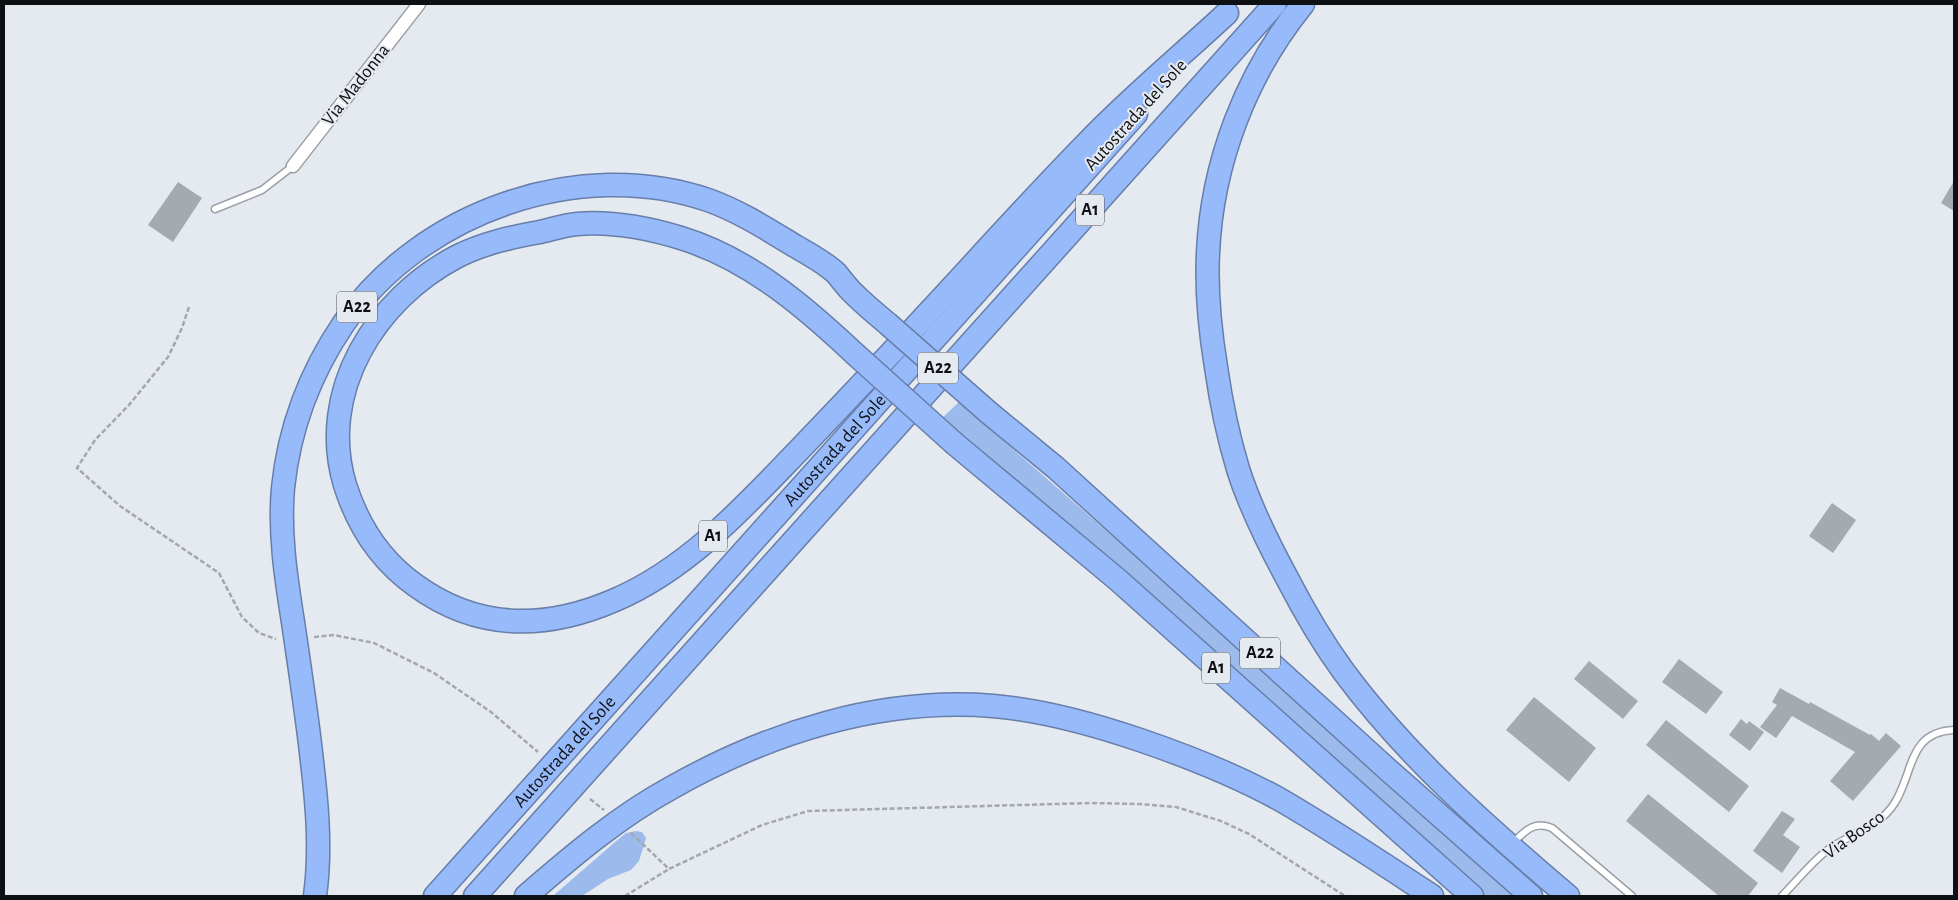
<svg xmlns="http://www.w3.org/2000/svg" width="1958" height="900" font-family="'Alegreya Sans',sans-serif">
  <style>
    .green { fill: #9dbaed }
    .building { fill: #a5a9b0 }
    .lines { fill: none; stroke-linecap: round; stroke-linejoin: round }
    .service-casing { stroke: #9b9fa6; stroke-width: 9 }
    .minor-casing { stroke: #9b9fa6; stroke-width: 15 }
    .motorway-casing { stroke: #677ea9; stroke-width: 25 }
    .path { stroke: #a4a7ad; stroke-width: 2.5; stroke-dasharray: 5 2.5; stroke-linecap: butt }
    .service { stroke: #fff; stroke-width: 6 }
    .minor { stroke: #fff; stroke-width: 12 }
    .motorway { stroke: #97bafa; stroke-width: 22 }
    .motorway-bridge-casing { stroke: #677ea9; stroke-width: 25; stroke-linecap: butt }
    .motorway-bridge { stroke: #97bafa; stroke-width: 22 }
    .labels { text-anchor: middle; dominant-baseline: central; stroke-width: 4; stroke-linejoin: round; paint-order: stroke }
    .shield { fill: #e5e9f0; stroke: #4f5155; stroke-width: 1 }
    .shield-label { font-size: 18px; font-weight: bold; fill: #0f1013 }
    .street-label { font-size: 19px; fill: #0f1013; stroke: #e5e9f0 }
  </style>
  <rect width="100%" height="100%" fill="#e5e9f0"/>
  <g class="green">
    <polygon points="959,402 1327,723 1522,896 1481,896 942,418"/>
    <polygon points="636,831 642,832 646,838 639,861 631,870 608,879 582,896 553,896 615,842 626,833"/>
  </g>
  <g class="building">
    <polygon points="1954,181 1954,211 1941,203"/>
    <polygon points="178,182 202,198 173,242 148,225"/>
    <polygon points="1832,503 1856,520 1833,553 1809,536"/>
    <polygon points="1679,659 1723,692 1706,714 1662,682"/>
    <polygon points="1589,661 1638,701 1623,719 1574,679"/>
    <polygon points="1780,688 1809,704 1810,702 1870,735 1871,734 1879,741 1886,733 1901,746 1853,801 1830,781 1855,752 1792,716 1776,738 1760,727 1777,705 1772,702"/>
    <polygon points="1534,697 1596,748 1569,782 1506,730"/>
    <polygon points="1741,719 1747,724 1749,721 1764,732 1750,751 1729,735"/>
    <polygon points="1666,720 1749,786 1729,812 1646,745"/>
    <polygon points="1648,794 1758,883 1748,896 1719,896 1626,821"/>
    <polygon points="1782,811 1795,819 1783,835 1800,847 1782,873 1753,851"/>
  </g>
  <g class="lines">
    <g class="service-casing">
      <g id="service">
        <polyline points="215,209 262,190 293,166"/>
        <path d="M1516,840c11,-11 20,-19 36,-12l80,68"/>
        <path d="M1782,896c14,-14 27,-31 43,-44 22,-18 53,-23 69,-48 20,-30 13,-72 60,-74"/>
      </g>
    </g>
    <g class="minor-casing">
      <polyline id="minor" points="293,166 419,4"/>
    </g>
    <g class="motorway-casing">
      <g id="motorway">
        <path d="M1303,4c-57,70 -91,159 -95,249 -2,38 2,77 8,114 5,35 12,69 22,102 12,38 30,74 49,109 17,33 35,64 57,94 63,85 144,156 224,224"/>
        <path d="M855,354c-51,-48 -106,-95 -174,-116 -33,-10 -69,-17 -104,-14 -12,1 -24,5 -37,8 -28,5 -56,11 -82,24 -83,43 -141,136 -113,229 13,41 35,75 70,100 63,46 131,45 200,15 73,-31 130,-94 184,-150 44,-46 88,-92 131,-139 52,-56 103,-113 157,-168 44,-46 94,-87 140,-130"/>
        <polyline points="988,412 1056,468 1386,768 1531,896"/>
        <polyline points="955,444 1118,580 1472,896"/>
        <path d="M315,896c7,-51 1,-102 -5,-152 -5,-41 -11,-81 -17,-122 -7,-44 -14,-89 -10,-134 6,-59 27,-115 61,-165 77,-111 235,-167 364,-123 31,11 59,29 87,46 14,8 29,16 41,27 5,6 10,13 16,19 11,11 24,22 36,32"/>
        <path id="s1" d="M435,896l701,-782"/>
        <polyline points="475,896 1275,4"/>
        <path d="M526,896c45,-39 92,-79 145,-108 97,-55 209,-91 322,-82 50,4 100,18 147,34 47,16 95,35 139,59 52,30 103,64 153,97"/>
      </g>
    </g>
    <g class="path">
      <polyline points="189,307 182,328 168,357 129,405 95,440 77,468 120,506 219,573 242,617 259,633 276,639"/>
      <polyline points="314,637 334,635 374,643 434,673 491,712 538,752"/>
      <polyline points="590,799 604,810"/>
      <polyline points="631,833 669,869 762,825 808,811 1091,803 1139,804 1176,807 1221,821 1249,834 1345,896"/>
      <polyline points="625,896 669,869"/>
    </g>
    <use href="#service" class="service"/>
    <use href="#minor" class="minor"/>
    <use href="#motorway" class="motorway"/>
    <g class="motorway-bridge-casing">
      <g id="motorway-bridge">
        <polyline points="888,324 988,412"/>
        <polyline points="855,354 955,444"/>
      </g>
    </g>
    <use href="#motorway-bridge" class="motorway-bridge"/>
  </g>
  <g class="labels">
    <g class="shield">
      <rect x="1076" y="194.5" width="28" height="31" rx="4"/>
      <rect x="337" y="291.5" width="40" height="31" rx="4"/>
      <rect x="918" y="352.5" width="40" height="31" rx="4"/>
      <rect x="699" y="520.5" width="28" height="31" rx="4"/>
      <rect x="1240" y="637.5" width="40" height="31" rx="4"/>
      <rect x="1202" y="652.5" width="28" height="31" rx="4"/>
    </g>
    <g class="shield-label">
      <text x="1090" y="210">A1</text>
      <text x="357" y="307">A22</text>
      <text x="938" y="368">A22</text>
      <text x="713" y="536">A1</text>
      <text x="1260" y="653">A22</text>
      <text x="1216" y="668">A1</text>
    </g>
    <g class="street-label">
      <text transform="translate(356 85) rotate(-52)">Via Madonna</text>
      <text transform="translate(1136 115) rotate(-48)">Autostrada del Sole</text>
      <text stroke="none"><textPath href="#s1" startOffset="599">Autostrada del Sole</textPath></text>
      <text stroke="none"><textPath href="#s1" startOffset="194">Autostrada del Sole</textPath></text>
      <text transform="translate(1854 835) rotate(-35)">Via Bosco</text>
    </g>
  </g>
  <rect width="1958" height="900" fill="none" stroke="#0f1013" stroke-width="10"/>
</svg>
